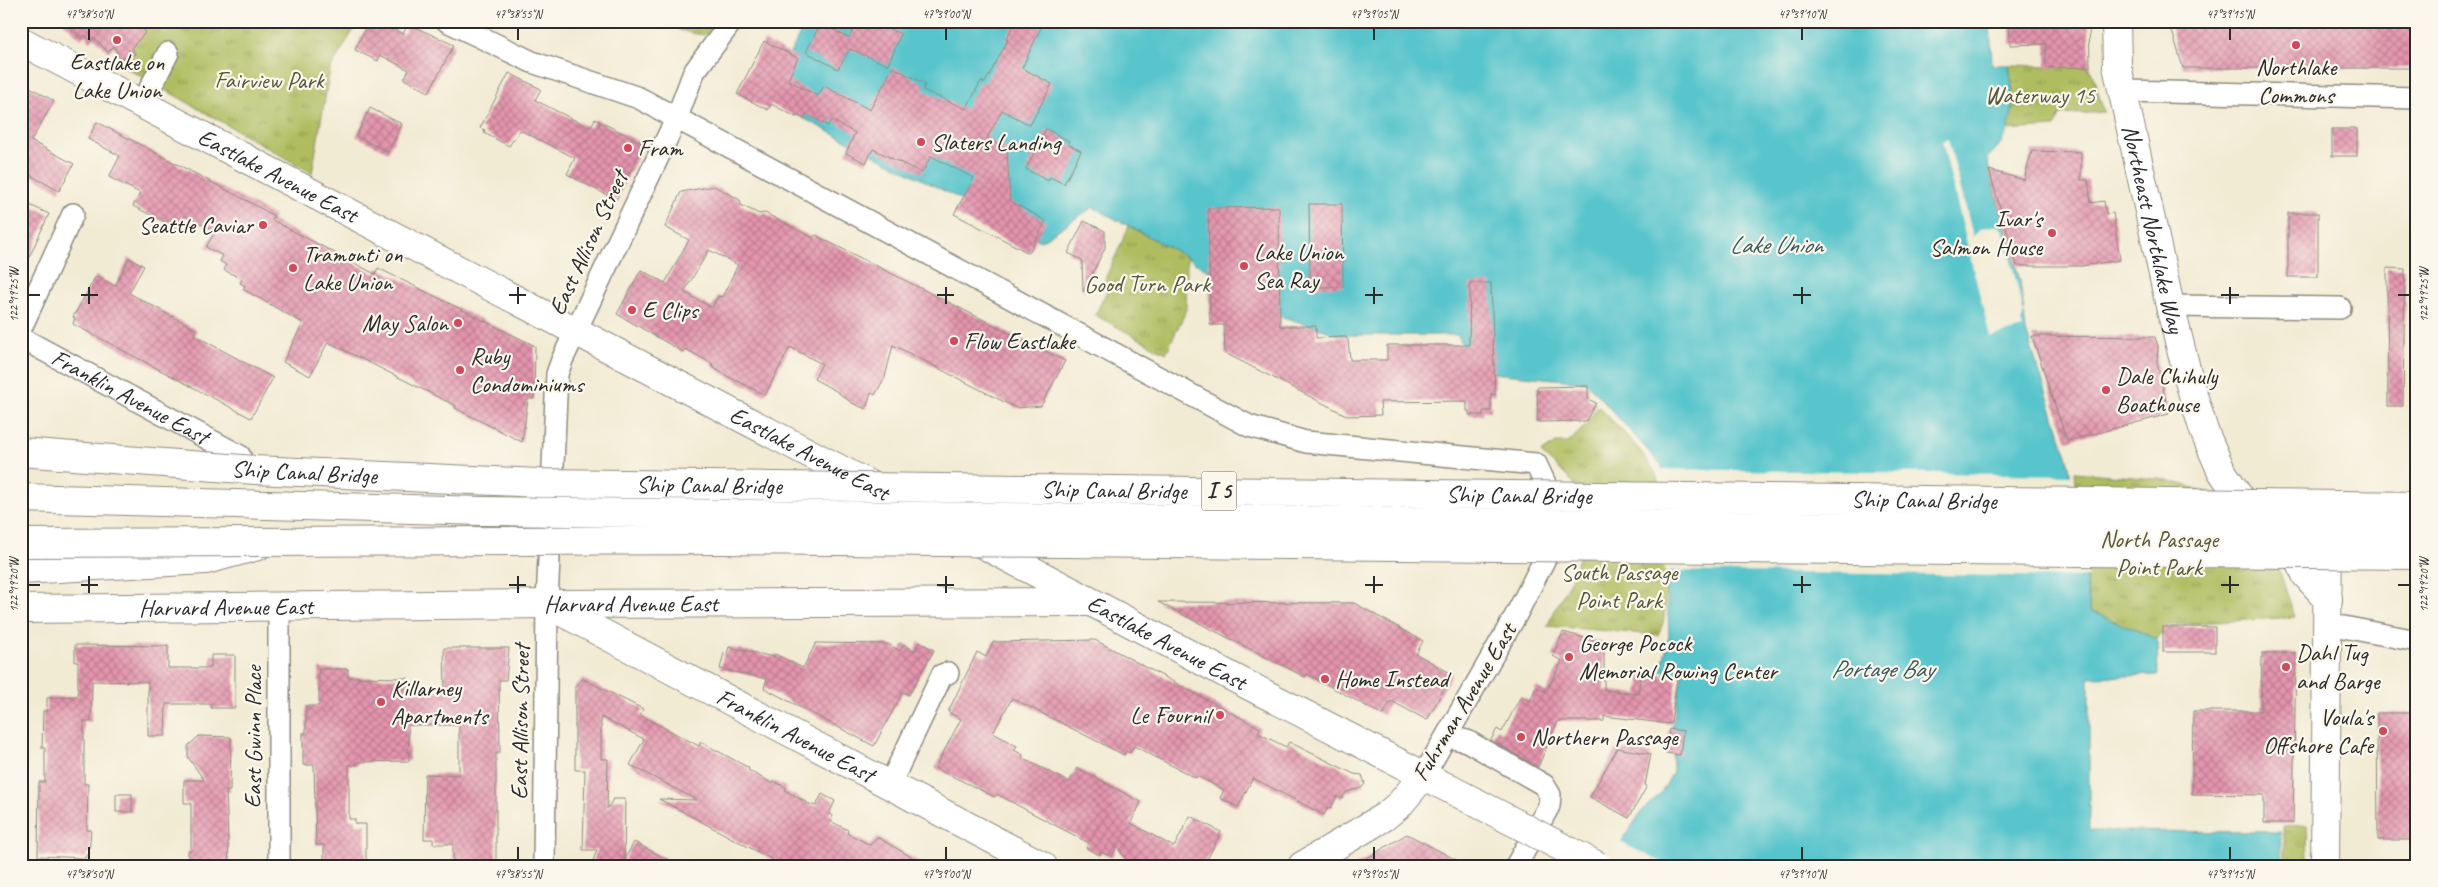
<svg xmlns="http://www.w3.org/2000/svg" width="2438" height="887" font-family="Caveat,sans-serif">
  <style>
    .park { fill: url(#park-tufts); stroke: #6d7446 }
    .water { fill: #58c5cc; stroke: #42787c }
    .pier { fill: #f2ebd4 }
    .building { fill: url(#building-cross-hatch); fill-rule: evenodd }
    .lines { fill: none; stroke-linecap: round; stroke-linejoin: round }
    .minor-casing { stroke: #8e8b80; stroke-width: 24 }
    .tertiary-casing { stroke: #8e8b80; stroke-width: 30 }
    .secondary-casing { stroke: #8e8b80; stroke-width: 30 }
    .motorway-casing { stroke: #8e8b80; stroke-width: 30 }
    .minor { stroke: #fff; stroke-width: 21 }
    .tertiary { stroke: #fff; stroke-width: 28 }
    .secondary { stroke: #fff; stroke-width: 28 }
    .motorway { stroke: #fff; stroke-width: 28 }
    .secondary-bridge-casing { stroke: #8e8b80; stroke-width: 30; stroke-linecap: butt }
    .motorway-bridge-casing { stroke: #8e8b80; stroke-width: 30; stroke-linecap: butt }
    .secondary-bridge { stroke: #fff; stroke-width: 28 }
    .motorway-bridge { stroke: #fff; stroke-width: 28 }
    .ticks { fill: none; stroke: #2b2b2b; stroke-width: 2 }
    .poi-dot { fill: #d1495b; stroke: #fbf7ec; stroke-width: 2 }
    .labels { text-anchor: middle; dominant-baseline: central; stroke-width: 4.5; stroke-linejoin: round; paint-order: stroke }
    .shield { fill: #fbf7ec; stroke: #696865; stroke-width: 1 }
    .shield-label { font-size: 22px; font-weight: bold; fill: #2b2b2b }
    .poi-label { font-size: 24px; fill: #2b2b2b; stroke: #fbf7ec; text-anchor: start }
    .park-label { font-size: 24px; fill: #53573b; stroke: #fbf7ec }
    .street-label { font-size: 24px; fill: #2b2b2b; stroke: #fbf7ec }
    .water-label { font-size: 25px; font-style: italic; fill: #38595b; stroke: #fbf7ec }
    .neatline { fill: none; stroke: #2b2b2b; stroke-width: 2 }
    .ticks-label { font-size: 12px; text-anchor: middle; fill: #2b2b2b }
  </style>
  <defs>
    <pattern id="park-tufts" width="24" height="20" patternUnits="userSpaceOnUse" patternTransform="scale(1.25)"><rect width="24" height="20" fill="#afbd60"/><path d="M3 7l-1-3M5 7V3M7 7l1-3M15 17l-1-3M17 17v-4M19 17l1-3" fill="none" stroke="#8f9a4f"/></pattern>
    <pattern id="building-cross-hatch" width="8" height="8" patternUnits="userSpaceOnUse" patternTransform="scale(1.25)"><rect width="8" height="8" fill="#e495ae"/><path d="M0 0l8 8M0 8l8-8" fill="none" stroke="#b97a8e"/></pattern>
  </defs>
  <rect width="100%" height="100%" fill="#fbf7ec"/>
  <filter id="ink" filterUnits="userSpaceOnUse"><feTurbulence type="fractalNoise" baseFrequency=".02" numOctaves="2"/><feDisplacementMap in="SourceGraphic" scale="10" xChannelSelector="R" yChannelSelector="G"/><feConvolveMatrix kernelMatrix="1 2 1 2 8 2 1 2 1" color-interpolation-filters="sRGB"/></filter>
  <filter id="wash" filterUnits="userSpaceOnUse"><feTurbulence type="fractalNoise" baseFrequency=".0096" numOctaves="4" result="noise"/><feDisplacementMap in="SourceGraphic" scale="20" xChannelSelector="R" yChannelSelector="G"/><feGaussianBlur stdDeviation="1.12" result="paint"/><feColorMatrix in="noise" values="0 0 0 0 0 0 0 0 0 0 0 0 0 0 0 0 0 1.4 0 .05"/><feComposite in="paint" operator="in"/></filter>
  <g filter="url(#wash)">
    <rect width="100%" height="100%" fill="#f2ebd4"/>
    <g class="park">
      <polygon points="141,21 359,21 330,69 312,173 123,66"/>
      <path d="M679,21h50c-21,18 -24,15 -50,9z"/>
      <polygon points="2009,65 2090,67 2104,112 2060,115 2055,127 2006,130 2014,103"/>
      <polygon points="1129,226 1187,257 1186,311 1166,353 1095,315 1108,289 1102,286"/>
      <path d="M1598,406c17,18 47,46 57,67 14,30 13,111 9,144 0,6 -4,12 -6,18l-111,-9 28,-55 12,-43 -14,-46 -32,-29 15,-10h12l18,-18z"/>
      <polygon points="2075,472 2168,480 2244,504 2277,564 2295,617 2168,625 2157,639 2090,611"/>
      <polygon points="2307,825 2308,866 2284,866 2284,826"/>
    </g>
    <path class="water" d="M806,21h1184l2,44h17c5,35 9,66 -21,92l1,14 31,110 6,50 42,128 22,152 67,28 1,36 -69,2v154l191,1 2,34h-677l37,-55 20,-19 11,-20 -1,-43 10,-54 -21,-4 8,-35 -7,-170 -76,-84 -114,-11 -14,-36h-118l-66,-21 -87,-57 -94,-50 -52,34 -273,-141z"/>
    <g class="pier">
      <polygon points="1948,139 1973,236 1982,228 1992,226 1998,226 2003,230 2024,313 2021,322 2023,328 1990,337 1942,141"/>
      <polygon points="1659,469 2072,475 2088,577 1664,571"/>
      <polygon points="1618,841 1632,848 1670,866 1602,866"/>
    </g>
    <g id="blocks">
      <g class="building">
        <polygon points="62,21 145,21 141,28 146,32 132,47 135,54 120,59 114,46 108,52 94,37 91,41 85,35 81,39"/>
        <polygon points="369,21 376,21 403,34 408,24 454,45 429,92 404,79 409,70 380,55 378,61 355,50"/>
        <polygon points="858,21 870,21 901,34 888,65 850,49 838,69 806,52 821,23 849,38"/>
        <polygon points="1016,21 1044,21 1022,68 1052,84 1030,125 1002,110 987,138 1007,149 1010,201 1046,221 1029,253 954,214 974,178 931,156 922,173 873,149 866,163 846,153 855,133 831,120 828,126 806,114 804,119 797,115 796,117 771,104 768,110 737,94 764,41 798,58 788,80 818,96 824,86 870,110 893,67 925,84 923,90 966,109 981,81 985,83 1008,40 1006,39"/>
        <polygon points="2010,21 2089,21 2090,67 2046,68 2046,44 2010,45"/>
        <polygon points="2169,21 2417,21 2417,68 2183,68"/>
        <polygon points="509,73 541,89 535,100 590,128 595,119 644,144 616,200 567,174 575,158 520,130 509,146 484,133 485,130 480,128"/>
        <polygon points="28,86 54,101 31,141 74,164 59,191 21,170 21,98"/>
        <polygon points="370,108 402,124 388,152 356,136"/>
        <polygon points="97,122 255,205 274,216 272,220 375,274 378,268 535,346 534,399 528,399 522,442 455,408 456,406 328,342 310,376 283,362 303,323 243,289 245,286 240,283 242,279 224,270 226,265 220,261 223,256 206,247 215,231 185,216 179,229 133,206 140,193 109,177 120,156 88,139"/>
        <polygon points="1046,129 1069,141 1068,144 1081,151 1064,184 1050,177 1048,181 1026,169"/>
        <rect x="2332" y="129" width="25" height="27"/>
        <polygon points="2032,151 2081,152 2081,180 2088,180 2091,203 2104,201 2106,214 2113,213 2120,260 2082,266 2017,266 1989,170 2024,180"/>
        <path d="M714,186l26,14 1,5 18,9 6,-1 48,25 2,-3 250,126 -24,45 -25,2 -123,-63 -8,32 -10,18 -4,-2 -5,16 -14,-6 -16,-12 -22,-12 8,-15 -32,-17 -25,48 -38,-19 -16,-10 2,-2 -28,-15 -2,3 -66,-38 24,-44 24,13 24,-43 -24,-13 16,-35zM709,250l29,15 -16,32 -4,-1 -6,12 -28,-16z"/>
        <polygon points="21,201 49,214 21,275"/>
        <polygon points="1309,204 1342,204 1343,287 1310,287"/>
        <polygon points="1279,207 1280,326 1316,326 1316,338 1346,337 1348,340 1350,360 1387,360 1387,345 1469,345 1470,283 1491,283 1495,395 1491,394 1491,411 1483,411 1483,415 1469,415 1469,411 1467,411 1467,401 1380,402 1381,415 1348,416 1225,353 1224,325 1210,325 1208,208"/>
        <rect x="2288" y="213" width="30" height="64"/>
        <polygon points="1084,221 1105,231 1105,248 1083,292 1082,260 1068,253"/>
        <polygon points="129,258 144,266 129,293 197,330 194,335 273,378 251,418 73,324 75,318 73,317 96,276 115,286"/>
        <polygon points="2387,268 2405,269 2403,406 2388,406"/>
        <polygon points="2032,336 2155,337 2158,346 2157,363 2169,414 2067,441"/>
        <polygon points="1588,386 1588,399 1596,403 1586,421 1538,422 1537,387"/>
        <polygon points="1158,602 1354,603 1423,641 1416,654 1452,674 1427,720 1391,701 1383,715 1307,674 1305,677"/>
        <rect x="2163" y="627" width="52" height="25"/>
        <polygon points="1563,632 1604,643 1604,690 1638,694 1641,673 1677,678 1671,724 1604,716 1604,721 1558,721 1538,767 1491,740 1497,729 1502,732 1521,696 1530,701 1536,687 1546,692 1562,661 1553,656"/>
        <polygon points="1095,640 1260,728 1258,733 1286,747 1289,742 1354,774 1362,775 1365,784 1361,788 1346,792 1342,799 1337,796 1331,808 1328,807 1324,815 1253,778 1238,807 1220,798 1224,790 1197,776 1196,778 1134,746 1130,753 1126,751 1124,755 1012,698 993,733 1017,746 1014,750 1023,755 1022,758 1069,782 1077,768 1141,802 1131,823 1174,847 1190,816 1221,832 1204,866 1146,866 1142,863 1138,866 1130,866 1117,846 1112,857 1101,852 1100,855 1086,848 1089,843 1030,812 997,794 995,797 935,768 961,719 948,712 977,652 986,657 993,642"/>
        <polygon points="919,642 934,650 909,695 903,692 874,746 764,688 767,679 720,669 724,653 727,654 729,647 774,657 775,654 803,668 816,643 888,644 900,651 904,644 915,651"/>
        <polygon points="75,645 168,646 168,668 211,668 211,655 235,655 235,708 211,708 211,704 166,704 165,736 148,736 148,682 92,681 91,722 84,721 84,784 88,784 87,830 91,830 89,854 86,854 86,858 38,856 39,782 45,782 45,748 42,748 43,711 47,711 47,698 78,696 78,662 75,662"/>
        <polygon points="444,648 509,648 506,680 499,680 500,753 496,753 496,866 453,866 453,844 433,844 433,839 424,839 425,774 459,775 459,725 408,725 409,761 357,762 357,765 349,765 349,819 355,819 355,824 366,824 366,866 324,866 324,845 316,845 314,765 303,765 303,733 306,733 306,706 319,706 319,669 348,669 348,677 408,678 408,691 445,691"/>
        <polygon points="2262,653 2296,653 2293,823 2264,823 2264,795 2192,794 2193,711 2261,711"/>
        <polygon points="583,679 643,709 640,715 699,746 701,742 749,768 748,770 773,784 774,781 787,788 785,790 809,804 816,806 822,794 835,801 829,814 833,816 830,821 848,830 847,833 870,845 877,837 927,866 784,866 659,799 697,800 630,765 644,739 601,717 601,759 608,759 607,809 613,799 625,799 624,861 634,842 680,866 591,866 597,850 583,850 585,770 575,770 575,686"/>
        <polygon points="2377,713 2417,713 2417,840 2378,840"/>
        <polygon points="1669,729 1683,731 1680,755 1666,753"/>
        <polygon points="199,736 231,737 230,791 226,791 229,866 188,866 188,851 191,851 191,803 184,803 184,780 204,780 188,757 188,746"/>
        <polygon points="1617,748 1651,754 1645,785 1647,786 1629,818 1590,797"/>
        <rect x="116" y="794" width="16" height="18"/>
        <polygon points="1407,834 1468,866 1354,866"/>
      </g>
    </g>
  </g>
  <g filter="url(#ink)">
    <use href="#blocks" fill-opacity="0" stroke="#8e8b80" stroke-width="1"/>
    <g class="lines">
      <g class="minor-casing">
        <g id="minor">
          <polyline points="447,21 532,62 639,98 1249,426 1306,442 1536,464 1556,507"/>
          <polyline points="2123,91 2417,98"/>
          <polyline points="142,104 168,53"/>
          <polyline points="2170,306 2340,308"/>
          <polyline points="21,328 73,214"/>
          <path id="s1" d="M21,338l219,118"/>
          <polyline points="2328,624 2417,641"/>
          <polyline points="1448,737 1467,741 1544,785 1550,795 1549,806 1516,866"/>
          <polyline points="1424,775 1516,615 1557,535"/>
          <polyline points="890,784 942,675 948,673"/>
          <polyline points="279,866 279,607"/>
          <polyline points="544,866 547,604 557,374 562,360 677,117 694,72 732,21"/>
        </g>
      </g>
      <g class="tertiary-casing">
        <g id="tertiary">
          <path id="s2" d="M2116,21l1,45 53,240 21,82 13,43 17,39 23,34 16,10"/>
          <path id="s3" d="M547,604l496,262"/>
          <polyline points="1302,866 1384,817 1399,805 1424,775"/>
        </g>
      </g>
      <g class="secondary-casing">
        <g id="secondary">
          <path id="s4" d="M21,41l914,478"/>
          <polyline points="2288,533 2306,575 2328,599"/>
          <path id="s5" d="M971,538l265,141 241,124"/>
          <path id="s6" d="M21,609l526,-5 540,-2"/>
          <polyline points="2325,866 2328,531"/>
        </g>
      </g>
      <g class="motorway-casing">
        <polyline id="motorway" points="21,570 206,560 258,546"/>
      </g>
      <use href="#minor" class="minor"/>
      <use href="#tertiary" class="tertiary"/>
      <use href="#secondary" class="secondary"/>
      <use href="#motorway" class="motorway"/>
      <g class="secondary-bridge-casing">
        <polyline id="secondary-bridge" points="1477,803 1598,866"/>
      </g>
      <g class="motorway-bridge-casing">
        <g id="motorway-bridge">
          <path id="s7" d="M21,452l234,18 284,13 1878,23"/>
          <polyline points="21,498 483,511 2417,533"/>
          <polyline points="21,543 722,540 2417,555"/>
        </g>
      </g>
      <use href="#secondary-bridge" class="secondary-bridge"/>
      <use href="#motorway-bridge" class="motorway-bridge"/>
    </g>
  </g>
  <path class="ticks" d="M89,28v12M518,28v12M946,28v12M1374,28v12M1802,28v12M2230,28v12M89,287v17M518,287v17M946,287v17M1374,287v17M1802,287v17M2230,287v17M28,295h12M81,295h17M509,295h17M937,295h17M1365,295h18M1793,295h18M2221,295h18M2398,295h12M89,576v17M518,576v17M946,576v17M1374,576v17M1802,576v17M2230,576v17M28,585h12M81,585h17M509,585h17M937,585h17M1365,585h18M1793,585h18M2221,585h18M2398,585h12M89,847v13M518,847v13M946,847v13M1374,847v13M1802,847v13M2230,847v13"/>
  <g class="poi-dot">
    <circle cx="117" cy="40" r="5"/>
    <circle cx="2296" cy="45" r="5"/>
    <circle cx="921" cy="142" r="5"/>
    <circle cx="628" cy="148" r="5"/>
    <circle cx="263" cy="225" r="5"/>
    <circle cx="2052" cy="233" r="5"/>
    <circle cx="1244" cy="266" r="5"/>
    <circle cx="293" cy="268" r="5"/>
    <circle cx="632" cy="310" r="5"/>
    <circle cx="458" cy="323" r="5"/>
    <circle cx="954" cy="341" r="5"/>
    <circle cx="460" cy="370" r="5"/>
    <circle cx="2106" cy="390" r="5"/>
    <circle cx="1569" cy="657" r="5"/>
    <circle cx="2286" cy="667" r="5"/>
    <circle cx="1325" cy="679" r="5"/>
    <circle cx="381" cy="702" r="5"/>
    <circle cx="1220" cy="715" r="5"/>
    <circle cx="2383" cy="731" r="5"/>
    <circle cx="1521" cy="737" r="5"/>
  </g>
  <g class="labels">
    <rect class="shield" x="1201.5" y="471.5" width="35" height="39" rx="4"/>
    <g class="shield-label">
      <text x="1219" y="491">I 5</text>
    </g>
    <g class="poi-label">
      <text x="117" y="62" text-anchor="middle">Eastlake on<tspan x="117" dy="28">Lake Union</tspan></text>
      <text x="2296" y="67" text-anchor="middle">Northlake<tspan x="2296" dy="28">Commons</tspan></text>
      <text x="931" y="142">Slaters Landing</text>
      <text x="638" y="148">Fram</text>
      <text x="2042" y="219" text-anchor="end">Ivar's<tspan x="2042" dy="28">Salmon House</tspan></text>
      <text x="253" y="225" text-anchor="end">Seattle Caviar</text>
      <text x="1254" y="252">Lake Union<tspan x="1254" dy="28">Sea Ray</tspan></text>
      <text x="303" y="254">Tramonti on<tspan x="303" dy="28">Lake Union</tspan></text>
      <text x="642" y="310">E Clips</text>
      <text x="448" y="323" text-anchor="end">May Salon</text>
      <text x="964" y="341">Flow Eastlake</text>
      <text x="470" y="356">Ruby<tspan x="470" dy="28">Condominiums</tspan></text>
      <text x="2116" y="376">Dale Chihuly<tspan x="2116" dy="28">Boathouse</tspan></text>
      <text x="1579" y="643">George Pocock<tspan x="1579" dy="28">Memorial Rowing Center</tspan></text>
      <text x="2296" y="653">Dahl Tug<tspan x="2296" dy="28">and Barge</tspan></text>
      <text x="1335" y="679">Home Instead</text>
      <text x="391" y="688">Killarney<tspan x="391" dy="28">Apartments</tspan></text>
      <text x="1210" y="715" text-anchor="end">Le Fournil</text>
      <text x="2373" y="717" text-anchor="end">Voula's<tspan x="2373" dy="28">Offshore Cafe</tspan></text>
      <text x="1531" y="737">Northern Passage</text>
    </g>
    <g class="park-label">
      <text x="269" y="80">Fairview Park</text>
      <text x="2040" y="95">Waterway 15</text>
      <text x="1147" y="284">Good Turn Park</text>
      <text x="2159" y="539">North Passage<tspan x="2159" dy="28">Point Park</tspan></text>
      <text x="1619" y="572">South Passage<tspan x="1619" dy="28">Point Park</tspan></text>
    </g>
    <g class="street-label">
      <text stroke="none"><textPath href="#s4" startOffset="290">Eastlake Avenue East</textPath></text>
      <text stroke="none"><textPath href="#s2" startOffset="212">Northeast Northlake Way</textPath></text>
      <text transform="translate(588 243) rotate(-65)">East Allison Street</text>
      <text stroke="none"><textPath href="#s1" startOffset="124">Franklin Avenue East</textPath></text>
      <text stroke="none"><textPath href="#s4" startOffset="890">Eastlake Avenue East</textPath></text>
      <text stroke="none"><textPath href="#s7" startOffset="284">Ship Canal Bridge</textPath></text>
      <text stroke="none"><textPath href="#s7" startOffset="689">Ship Canal Bridge</textPath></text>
      <text stroke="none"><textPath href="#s7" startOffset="1094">Ship Canal Bridge</textPath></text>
      <text stroke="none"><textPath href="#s7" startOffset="1499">Ship Canal Bridge</textPath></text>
      <text stroke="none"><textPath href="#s7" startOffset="1904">Ship Canal Bridge</textPath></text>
      <text stroke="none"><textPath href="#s6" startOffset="610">Harvard Avenue East</textPath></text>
      <text stroke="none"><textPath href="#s6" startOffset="205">Harvard Avenue East</textPath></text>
      <text stroke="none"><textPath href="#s5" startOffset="222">Eastlake Avenue East</textPath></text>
      <text transform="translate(1464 702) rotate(-59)">Fuhrman Avenue East</text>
      <text transform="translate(520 722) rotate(-89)">East Allison Street</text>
      <text stroke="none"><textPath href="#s3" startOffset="281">Franklin Avenue East</textPath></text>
      <text transform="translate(253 737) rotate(-90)">East Gwinn Place</text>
    </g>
    <g class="water-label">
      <text x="1776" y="245">Lake Union</text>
      <text x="1882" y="669">Portage Bay</text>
    </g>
  </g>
  <rect width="2438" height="887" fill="none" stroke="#fbf7ec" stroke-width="55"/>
  <rect x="28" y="28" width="2382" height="832" class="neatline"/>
  <g class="ticks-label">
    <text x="89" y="18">47°38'50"N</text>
    <text x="518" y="18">47°38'55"N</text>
    <text x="946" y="18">47°39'00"N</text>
    <text x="1374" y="18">47°39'05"N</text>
    <text x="1802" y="18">47°39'10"N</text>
    <text x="2230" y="18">47°39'15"N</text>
    <text transform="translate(2424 295) rotate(-90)" y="4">122°19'25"W</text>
    <text transform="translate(14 295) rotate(-90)" y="4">122°19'25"W</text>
    <text transform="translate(2424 585) rotate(-90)" y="4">122°19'20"W</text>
    <text transform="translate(14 585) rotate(-90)" y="4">122°19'20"W</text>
    <text x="89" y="878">47°38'50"N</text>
    <text x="518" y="878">47°38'55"N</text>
    <text x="946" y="878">47°39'00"N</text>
    <text x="1374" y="878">47°39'05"N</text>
    <text x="1802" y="878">47°39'10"N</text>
    <text x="2230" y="878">47°39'15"N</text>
  </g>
</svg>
